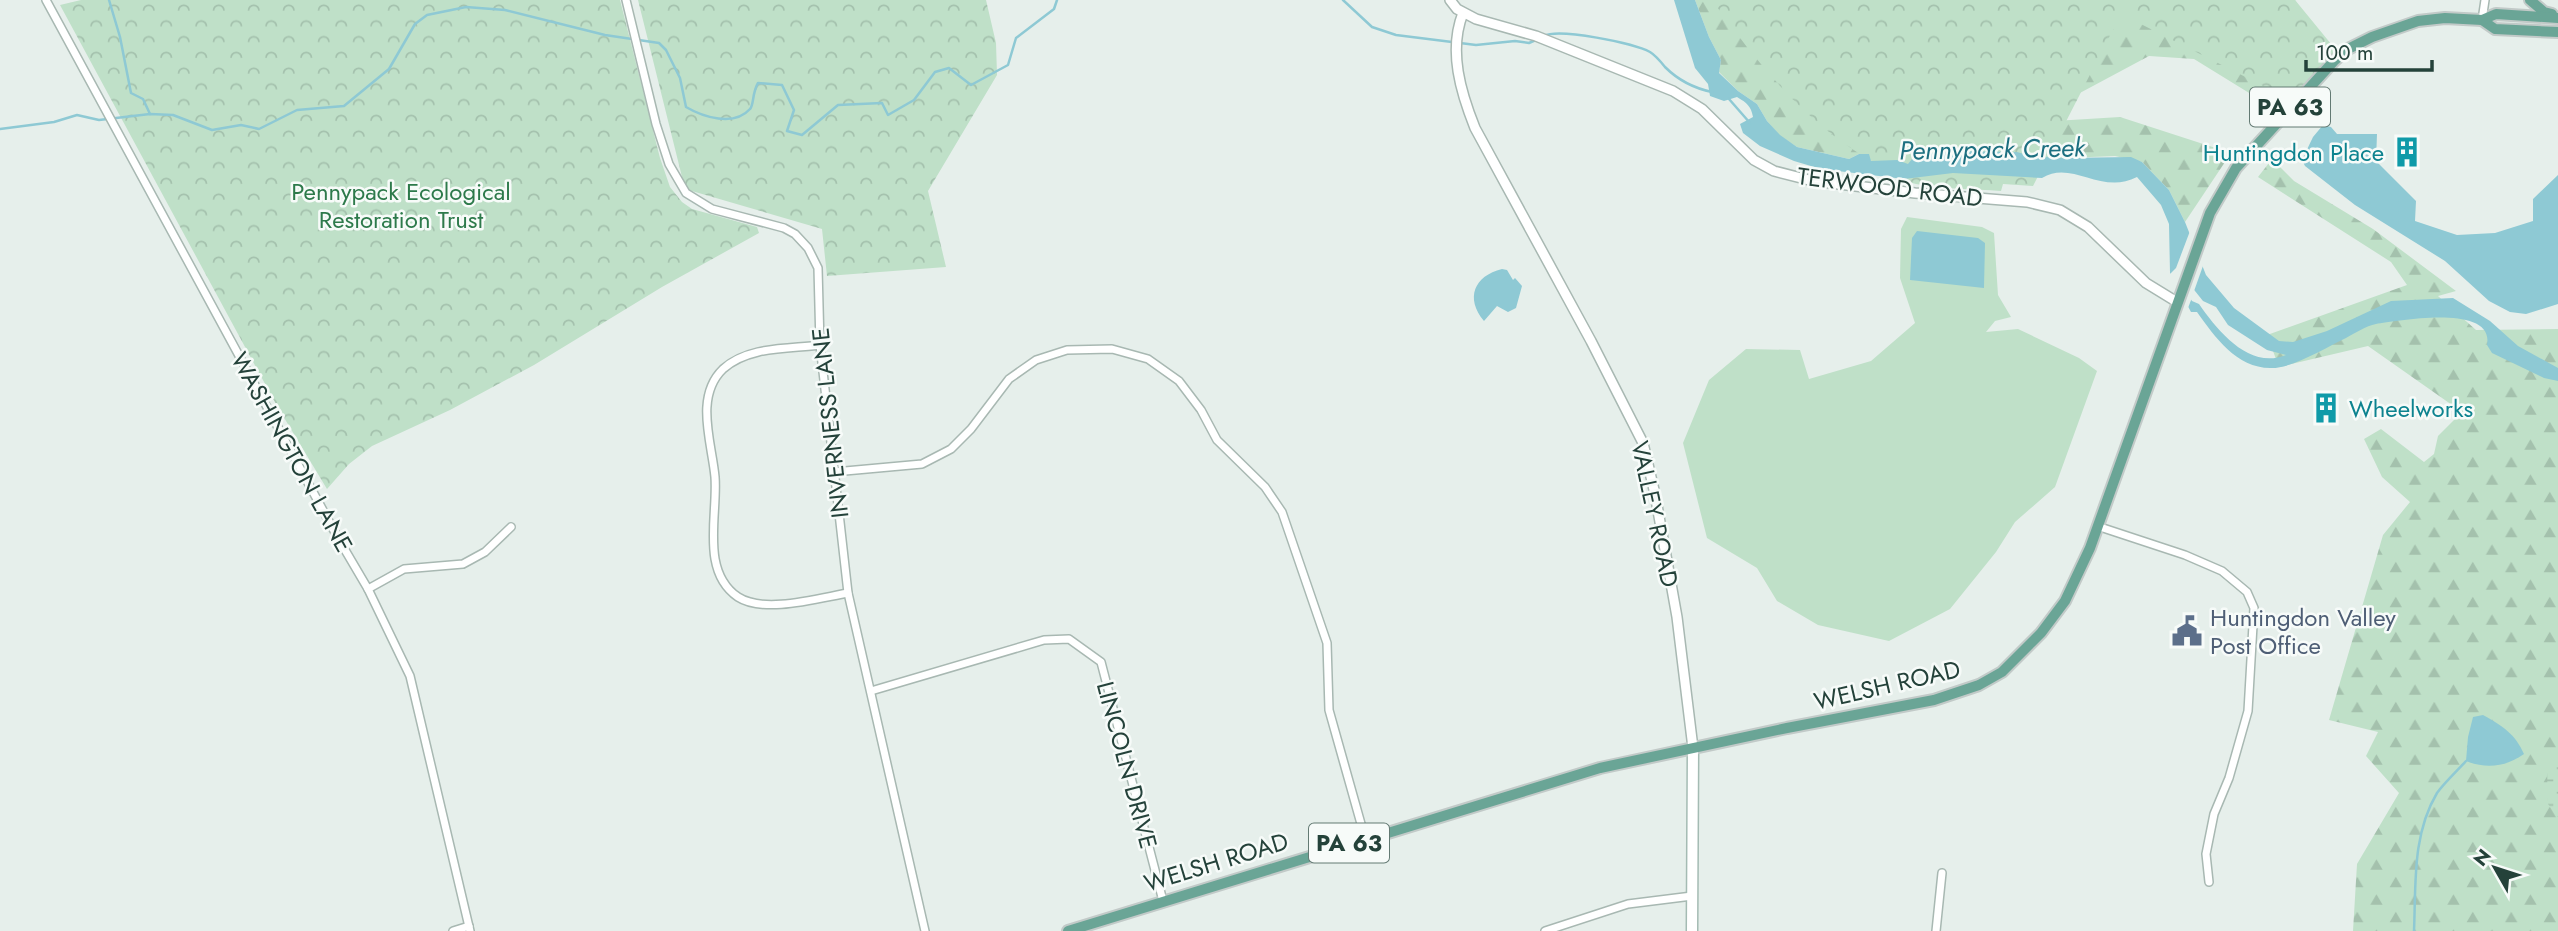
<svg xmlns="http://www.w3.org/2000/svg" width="2558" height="931" font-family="Jost,sans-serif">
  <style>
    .grass { fill: #bfe0c8 }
    .forest { fill: url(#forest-firs) }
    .wetland { fill: url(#wetland-marsh) }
    .park { fill: url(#park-crowns) }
    .water { fill: #8ec9d4; fill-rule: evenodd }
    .pier { fill: #e6efeb }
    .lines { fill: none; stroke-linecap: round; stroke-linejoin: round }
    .stream { stroke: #8ec9d4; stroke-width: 2.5 }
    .minor-casing { stroke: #a8b8b2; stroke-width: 10 }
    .tertiary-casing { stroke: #a8b8b2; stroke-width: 12 }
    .secondary-casing { stroke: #a4bbb3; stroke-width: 13 }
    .primary-casing { stroke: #c2cac8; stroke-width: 14 }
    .minor { stroke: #fff; stroke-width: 7 }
    .tertiary { stroke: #fff; stroke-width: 9 }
    .secondary { stroke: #fff; stroke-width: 10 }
    .primary { stroke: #6aa596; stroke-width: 10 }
    .labels { text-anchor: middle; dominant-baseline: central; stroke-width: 5; stroke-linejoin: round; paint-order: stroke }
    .shield { fill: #f7fbf9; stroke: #637a73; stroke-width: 2 }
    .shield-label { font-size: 23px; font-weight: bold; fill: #24423a }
    .culture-label { font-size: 24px; fill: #0d838f; stroke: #f7fbf9; text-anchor: end }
    .street-label { font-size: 24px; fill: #24423a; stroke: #f7fbf9 }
    .park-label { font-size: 24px; fill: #2d7a4b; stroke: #f7fbf9 }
    .service-label { font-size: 24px; fill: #4e5e75; stroke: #f7fbf9; text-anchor: start }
    .water-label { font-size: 26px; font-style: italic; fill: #1c6f80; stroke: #f7fbf9 }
  </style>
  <defs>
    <pattern id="forest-firs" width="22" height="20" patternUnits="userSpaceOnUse" patternTransform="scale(1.75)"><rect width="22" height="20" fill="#bfe0c8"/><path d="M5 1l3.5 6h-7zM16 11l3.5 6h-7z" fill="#a4c1ad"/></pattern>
    <pattern id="wetland-marsh" width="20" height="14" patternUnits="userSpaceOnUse" patternTransform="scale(1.75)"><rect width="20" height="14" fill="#bfe0c8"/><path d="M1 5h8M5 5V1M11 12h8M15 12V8" fill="none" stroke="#a4c1ad"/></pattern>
    <pattern id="park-crowns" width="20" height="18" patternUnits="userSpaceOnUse" patternTransform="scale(1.75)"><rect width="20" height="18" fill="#bfe0c8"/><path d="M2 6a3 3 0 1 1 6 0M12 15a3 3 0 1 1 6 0" fill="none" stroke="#a4c1ad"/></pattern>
  </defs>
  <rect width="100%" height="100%" fill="#e6efeb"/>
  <polygon class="grass" points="1907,217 1982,227 1994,233 1998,295 2011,317 1995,321 1986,332 2018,329 2079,358 2097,371 2055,487 2015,522 1996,552 1950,609 1889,641 1818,625 1777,601 1757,568 1707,538 1683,443 1709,380 1746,349 1800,350 1809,379 1871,361 1915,323 1900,278 1901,229"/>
  <g class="forest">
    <polygon points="1695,0 1868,0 2038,122 2120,117 2231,153 2185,222 2169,190 2142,162 2115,156 2066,158 1859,154 1849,159 1797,147 1780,136 1767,121 1757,104 1738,91 1719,72 1721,60 1709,37"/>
    <polygon points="1936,0 2295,0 2320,37 2267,104 2194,59 2149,56 2078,94"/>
    <polygon points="2272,159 2294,181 2373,229 2456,291 2438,296 2476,330 2558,329 2558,931 2353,931 2357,864 2399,793 2366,756 2378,732 2329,720 2383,535 2410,502 2382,477 2364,439 2381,429 2424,462 2434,454 2438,436 2462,412 2368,346 2279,367 2267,335 2407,285 2391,262 2258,177"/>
  </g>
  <polygon class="wetland" points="2558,762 2558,817 2548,804 2547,773"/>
  <g class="park">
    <polygon points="81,0 620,0 660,158 670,187 682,202 692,209 757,227 759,233 662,287 534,365 450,410 372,446 349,464 327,489 277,406 60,5"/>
    <polygon points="638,0 986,0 996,43 997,75 928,191 946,267 827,276 822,229 685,189"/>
    <path d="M1712,0h583l41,50 -45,50 -170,-86 -88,172 -30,-2 -2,7c-28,-2 -57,-2 -85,-7 -15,-3 -30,-14 -43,-22 -69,-40 -115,-98 -161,-162z"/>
  </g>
  <g class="water">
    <path d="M1674,0h21l14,37 12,23 -2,13 19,18 19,13 10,17 13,14 17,12 52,12 10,-5h10l2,7 26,-1 11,4 4,-5 11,-5 29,-3 65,1 14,4 35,2 65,-1 11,5 27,28 16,32 21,53 28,33 45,33 14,1 34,-11 64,-30 62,-3 37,23 28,25 40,22v13l-14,-3 -52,-25 -5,-8c8,-42 -90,-24 -111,-21 -10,2 -21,9 -30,14 -19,9 -53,30 -74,30 -35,1 -57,-31 -75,-56h-6l-21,-39 -1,-49 -8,-19 -24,-28c-36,19 -65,-18 -95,1l-89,-5 -49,6 -83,-10 -27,-8 -34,-15 -17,-13 -3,-9 13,-7c-2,-11 -6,-14 -16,-20l-13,4 -14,-5 -2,-12 -13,-16zM2179,271l24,30 13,6 12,18 39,25 19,5c-37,15 -68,-24 -87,-51l-7,-3 -16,-25z"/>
    <polygon points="2323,125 2331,127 2337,134 2377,134 2376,161 2416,201 2415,221 2457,235 2495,233 2533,221 2533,199 2558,175 2558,304 2526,314 2510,312 2489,301 2445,261 2355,205 2305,166 2302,160 2313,137"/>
    <polygon points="1917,231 1978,238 1985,243 1984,288 1910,280 1912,238"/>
    <path d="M1502,269l5,1 6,10 2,-2 7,8 -6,22 -8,4 -11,-6 -13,15c-19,-23 -10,-45 18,-52z"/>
    <path d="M2483,715c20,11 32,19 41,39 -18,13 -38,15 -58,7l2,-24 5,-20z"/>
  </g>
  <polygon class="pier" points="2190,231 2204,263 2193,294 2187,286 2193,295 2188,308 2168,276 2176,268"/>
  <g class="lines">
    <g class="stream">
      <polyline points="109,0 120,37 131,93 143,99 150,114"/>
      <polyline points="1343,0 1372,27 1396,35 1476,45 1515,41 1529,43 1538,39"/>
      <path d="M1544,36c15,-8 90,7 106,16 5,3 11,10 15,15 14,14 28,21 47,25"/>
      <polyline points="1729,99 1750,123"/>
      <path d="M0,129l54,-7 23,-7 22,5 51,-6 23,1 39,15 29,-5 18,4 38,-19 47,-4 45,-37 26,-45 12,-9 39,-8 39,3 100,25 54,8 7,7 14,28 6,29c17,10 48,20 64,2 4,-4 2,-16 8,-26l24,2 12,25 -7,21 15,4 36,-30 44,-2 6,12 26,-15 21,-28 14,-4 22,17 37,-20 8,-27 38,-29 3,-9"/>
      <path d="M2414,931c2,-47 -2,-96 23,-138 8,-11 20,-22 29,-32"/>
    </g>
    <g class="minor-casing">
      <g id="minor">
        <polyline points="46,0 338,538 368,589 410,676 470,931"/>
        <polyline points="626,0 656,124 669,164 686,193 712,209 784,228 795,234 808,248 818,268 820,345 848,593 925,931"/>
        <polyline points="2482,20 2485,0"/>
        <path d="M820,345c-31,4 -72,1 -97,24 -29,28 -11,74 -8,108 3,38 -15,94 23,120 26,17 81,1 110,-4"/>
        <polyline points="834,472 922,464 951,449 971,429 1009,379 1036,360 1067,350 1112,349 1148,359 1179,381 1201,410 1217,440 1265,487 1282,512 1327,643 1329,710 1365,838"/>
        <polyline points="2097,526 2185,555 2222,571 2247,592 2254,608 2248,711 2229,778 2214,814 2206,854 2209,882"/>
        <polyline points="368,589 404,569 463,564 485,552 511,527"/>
        <polyline points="871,691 1044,640 1069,639 1101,662 1163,901"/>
        <polyline points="453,931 469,926"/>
        <polyline points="1545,931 1628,904 1692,896"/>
        <polyline points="1936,931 1942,873"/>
      </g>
    </g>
    <g class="tertiary-casing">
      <g id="tertiary">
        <polyline points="1450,0 1457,9 1476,19 1536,36 1673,91 1702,109 1754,160 1774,171 1813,181 1915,193 2027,202 2060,210 2088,227 2146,283 2177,302"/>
        <path d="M1463,13c-15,38 -2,80 12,115l116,213 52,102 12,51 22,123 16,131"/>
      </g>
    </g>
    <g class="secondary-casing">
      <polyline id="secondary" points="1692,931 1693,748"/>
    </g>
    <g class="primary-casing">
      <g id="primary">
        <polyline points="2530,0 2544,12 2552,14"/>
        <polyline points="2482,20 2495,29 2558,32"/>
        <polyline points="1068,931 1600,768 1787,728 1934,700 1979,685 2002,672 2041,633 2065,601 2090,548 2210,213 2236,168 2334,61 2348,49 2372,37 2418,21 2445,18 2482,20 2496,14 2558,18"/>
      </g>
    </g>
    <use href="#minor" class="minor"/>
    <use href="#tertiary" class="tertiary"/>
    <use href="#secondary" class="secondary"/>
    <use href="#primary" class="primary"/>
  </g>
  <defs>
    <g id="building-bare" transform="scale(2.415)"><path d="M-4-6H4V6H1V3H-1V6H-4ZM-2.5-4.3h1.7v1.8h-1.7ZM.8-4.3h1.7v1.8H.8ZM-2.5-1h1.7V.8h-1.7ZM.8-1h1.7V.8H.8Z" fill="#0f9aa8" stroke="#f7fbf9" stroke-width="2.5" paint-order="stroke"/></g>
    <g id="civic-bare" transform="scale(2.415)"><path d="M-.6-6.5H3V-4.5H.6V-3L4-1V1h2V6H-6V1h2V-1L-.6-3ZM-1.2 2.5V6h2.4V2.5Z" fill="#5c6f8a" stroke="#f7fbf9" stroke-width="2.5" paint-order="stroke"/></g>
  </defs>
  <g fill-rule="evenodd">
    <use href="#building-bare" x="2407" y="152"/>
    <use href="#building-bare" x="2326" y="408"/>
    <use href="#civic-bare" x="2187" y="631"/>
  </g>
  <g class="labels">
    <g class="shield">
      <rect x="2250" y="87.5" width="80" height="39" rx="5"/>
      <rect x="1309" y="823.5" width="80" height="39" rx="5"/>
    </g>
    <g class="shield-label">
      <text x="2290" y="107">PA 63</text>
      <text x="1349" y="843">PA 63</text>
    </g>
    <g class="culture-label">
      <text x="2384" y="152">Huntingdon Place</text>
      <text x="2349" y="408" text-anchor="start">Wheelworks</text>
    </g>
    <g class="street-label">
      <text transform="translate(1890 187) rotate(7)">TERWOOD ROAD</text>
      <text transform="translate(830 423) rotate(-96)">INVERNESS LANE</text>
      <text transform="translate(292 452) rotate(61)">WASHINGTON LANE</text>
      <text transform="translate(1655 514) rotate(78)">VALLEY ROAD</text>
      <text transform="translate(1887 685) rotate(-13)">WELSH ROAD</text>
      <text transform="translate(1127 765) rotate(75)">LINCOLN DRIVE</text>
      <text transform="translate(1216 862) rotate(-17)">WELSH ROAD</text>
    </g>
    <g class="park-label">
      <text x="401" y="191">Pennypack Ecological<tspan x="401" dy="28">Restoration Trust</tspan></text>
    </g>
    <g class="service-label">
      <text x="2210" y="617">Huntingdon Valley<tspan x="2210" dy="28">Post Office</tspan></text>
    </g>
    <g class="water-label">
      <text transform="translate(1992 149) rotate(-1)">Pennypack Creek</text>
    </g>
  </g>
  <g transform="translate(2495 868) rotate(309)" stroke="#f7fbf9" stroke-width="5" paint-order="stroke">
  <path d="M0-5L12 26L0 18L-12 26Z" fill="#24423a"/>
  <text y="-10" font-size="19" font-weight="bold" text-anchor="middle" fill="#24423a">N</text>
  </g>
  <path d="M2306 60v10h126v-10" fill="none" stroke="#24423a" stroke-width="3.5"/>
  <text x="2316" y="60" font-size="21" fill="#24423a" stroke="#f7fbf9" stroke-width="5" paint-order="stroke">100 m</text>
</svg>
